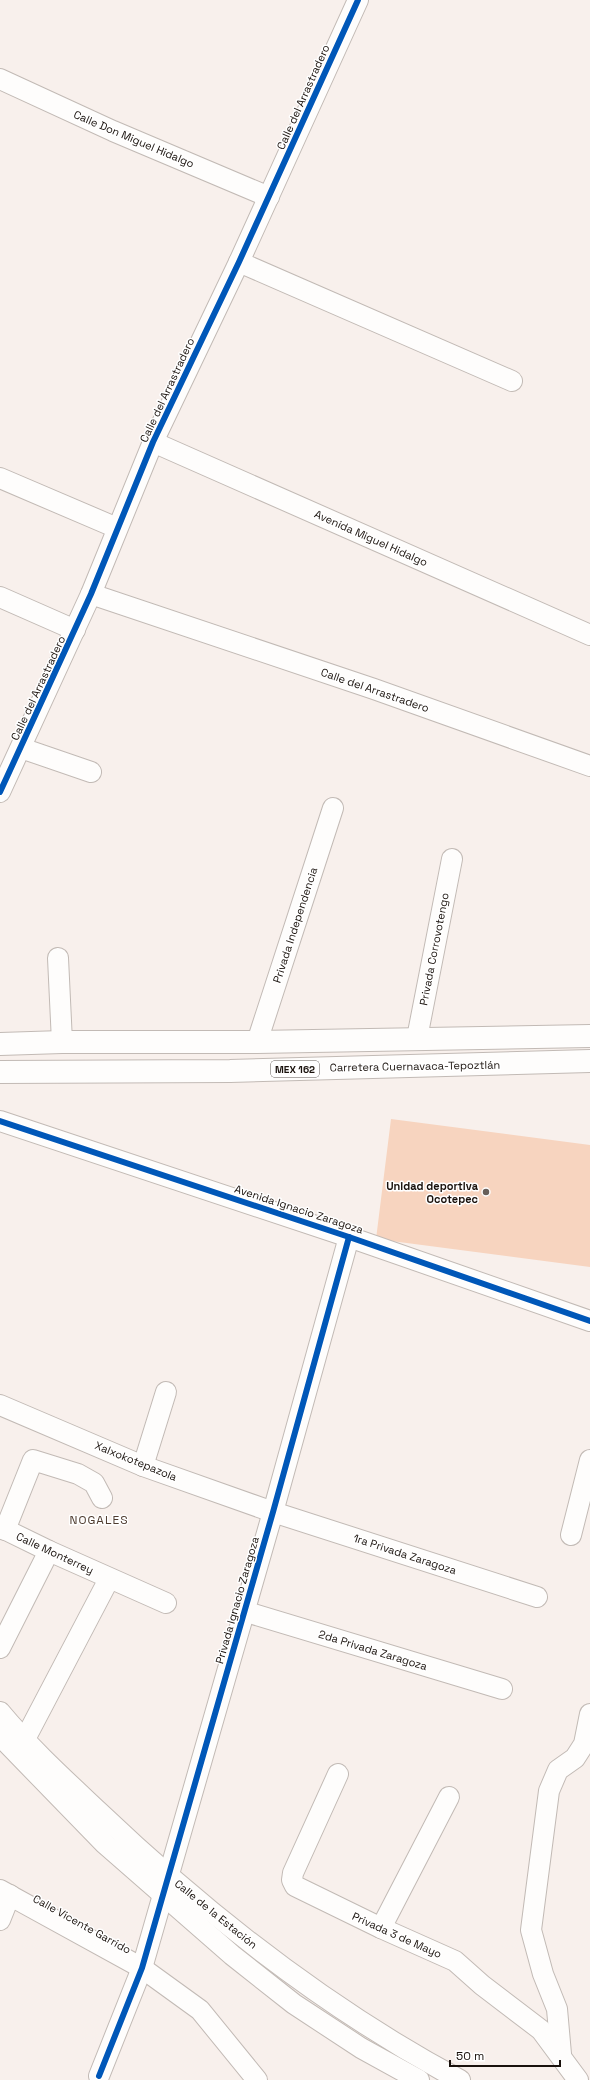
<svg xmlns="http://www.w3.org/2000/svg" width="590" height="2080" font-family="'Space Grotesk',sans-serif">
  <style>
    .green { fill: #f7d4bf }
    .lines { fill: none; stroke-linecap: round; stroke-linejoin: round }
    .minor-casing { stroke: #c2bab5; stroke-width: 22 }
    .major-casing { stroke: #c2bab5; stroke-width: 24 }
    .minor { stroke: #fefdfc; stroke-width: 20 }
    .major { stroke: #fefdfc; stroke-width: 22 }
    .cycleway-casing { stroke: #fff; stroke-width: 8 }
    .cycleway { stroke: #0057b8; stroke-width: 6 }
    .poi-dot { fill: #675f5a; stroke: #fff; stroke-width: 1.5 }
    .labels { text-anchor: middle; dominant-baseline: central; stroke-width: 3; stroke-linejoin: round; paint-order: stroke }
    .shield { fill: #fff; stroke: #5e5855; stroke-width: 1 }
    .shield-label { font-size: 10px; font-weight: bold; fill: #19110c }
    .street-label { font-size: 11px; fill: #19110c; stroke: #fff }
    .poi-label { font-size: 11px; font-weight: bold; fill: #19110c; stroke: #fff; text-anchor: end }
    .neighbourhood-label { font-size: 12px; letter-spacing: 1px; fill: #4e3b2f; stroke: #fff }
  </style>
  <rect width="100%" height="100%" fill="#f8f0ec"/>
  <polygon class="green" points="391,1119 590,1145 590,1267 376,1239"/>
  <g class="lines">
    <g class="minor-casing">
      <g id="minor">
        <polyline points="0,79 113,131 269,197"/>
        <polyline points="239,262 512,381"/>
        <polyline points="153,442 590,635"/>
        <polyline points="0,478 117,528"/>
        <polyline points="91,594 374,689 590,766"/>
        <polyline points="0,597 75,630"/>
        <polyline points="21,748 91,772"/>
        <polyline points="0,792 91,594 153,442 239,262 358,0"/>
        <polyline points="58,958 62,1042"/>
        <polyline points="417,1038 452,859"/>
        <polyline points="257,1042 333,808"/>
        <polyline points="0,1121 349,1237 590,1321"/>
        <polyline points="0,1405 143,1466 273,1512 537,1597"/>
        <polyline points="143,1466 166,1392"/>
        <polyline points="0,1527 49,1551 166,1603"/>
        <polyline points="5,1530 33,1460 78,1474 94,1483 102,1498"/>
        <polyline points="571,1535 590,1460"/>
        <polyline points="243,1611 502,1689"/>
        <polyline points="0,1648 49,1551"/>
        <path d="M0,1712c30,36 64,67 98,99 107,102 231,199 362,269"/>
        <polyline points="0,1736 105,1844 232,1955 294,2004 361,2048 419,2080"/>
        <polyline points="24,1741 109,1579"/>
        <polyline points="338,1774 293,1873 292,1880 295,1886 381,1928 455,1961 482,1985 541,2030 578,2080"/>
        <polyline points="0,1890 142,1968 200,2010 257,2080"/>
        <polyline points="0,1920 10,1895"/>
        <polyline points="381,1928 449,1797"/>
        <polyline points="561,2054 557,2009 543,1974 531,1930 549,1791 558,1770 575,1758 584,1744 590,1714"/>
        <polyline points="99,2076 142,1968 273,1512 349,1237"/>
      </g>
    </g>
    <g class="major-casing">
      <g id="major">
        <polyline points="0,1044 62,1042 257,1042 590,1036"/>
        <polyline points="0,1072 230,1071 590,1061"/>
      </g>
    </g>
    <use href="#minor" class="minor"/>
    <use href="#major" class="major"/>
    <g class="cycleway-casing">
      <g id="cycleway">
        <polyline points="0,792 91,594 153,442 239,262 358,0"/>
        <polyline points="0,1121 349,1237 590,1321"/>
        <polyline points="99,2076 142,1968 273,1512 349,1237"/>
      </g>
    </g>
    <use href="#cycleway" class="cycleway"/>
  </g>
  <circle class="poi-dot" cx="486" cy="1192" r="4"/>
  <g class="labels">
    <rect class="shield" x="271" y="1061" width="48" height="16" rx="3"/>
    <g class="shield-label">
      <text x="295" y="1069">MEX 162</text>
    </g>
    <g class="street-label">
      <text transform="translate(303 97) rotate(-66)">Calle del Arrastradero</text>
      <text transform="translate(134 139) rotate(23)">Calle Don Miguel Hidalgo</text>
      <text transform="translate(167 390) rotate(-65)">Calle del Arrastradero</text>
      <text transform="translate(371 538) rotate(24)">Avenida Miguel Hidalgo</text>
      <text transform="translate(38 688) rotate(-65)">Calle del Arrastradero</text>
      <text transform="translate(375 690) rotate(19)">Calle del Arrastradero</text>
      <text transform="translate(295 925) rotate(-72)">Privada Independencia</text>
      <text transform="translate(434 949) rotate(-79)">Privada Corrovotengo</text>
      <text transform="translate(415 1066) rotate(-1)">Carretera Cuernavaca-Tepoztlán</text>
      <text transform="translate(299 1209) rotate(18)">Avenida Ignacio Zaragoza</text>
      <text transform="translate(136 1461) rotate(22)">Xalxokotepazola</text>
      <text transform="translate(55 1553) rotate(25)">Calle Monterrey</text>
      <text transform="translate(405 1554) rotate(18)">1ra Privada Zaragoza</text>
      <text transform="translate(237 1600) rotate(-74)">Privada Ignacio Zaragoza</text>
      <text transform="translate(373 1650) rotate(17)">2da Privada Zaragoza</text>
      <text transform="translate(216 1914) rotate(39)">Calle de la Estación</text>
      <text transform="translate(82 1924) rotate(29)">Calle Vicente Garrido</text>
      <text transform="translate(397 1935) rotate(24)">Privada 3 de Mayo</text>
    </g>
    <g class="poi-label">
      <text x="478" y="1186">Unidad deportiva<tspan x="478" dy="13">Ocotepec</tspan></text>
    </g>
    <g class="neighbourhood-label">
      <text x="99" y="1520">NOGALES</text>
    </g>
  </g>
  <path d="M450 2060v6h110v-6" fill="none" stroke="#19110c" stroke-width="2"/>
  <text x="456" y="2060" font-size="12" fill="#19110c" stroke="#ffffff" stroke-width="3" paint-order="stroke">50 m</text>
</svg>
